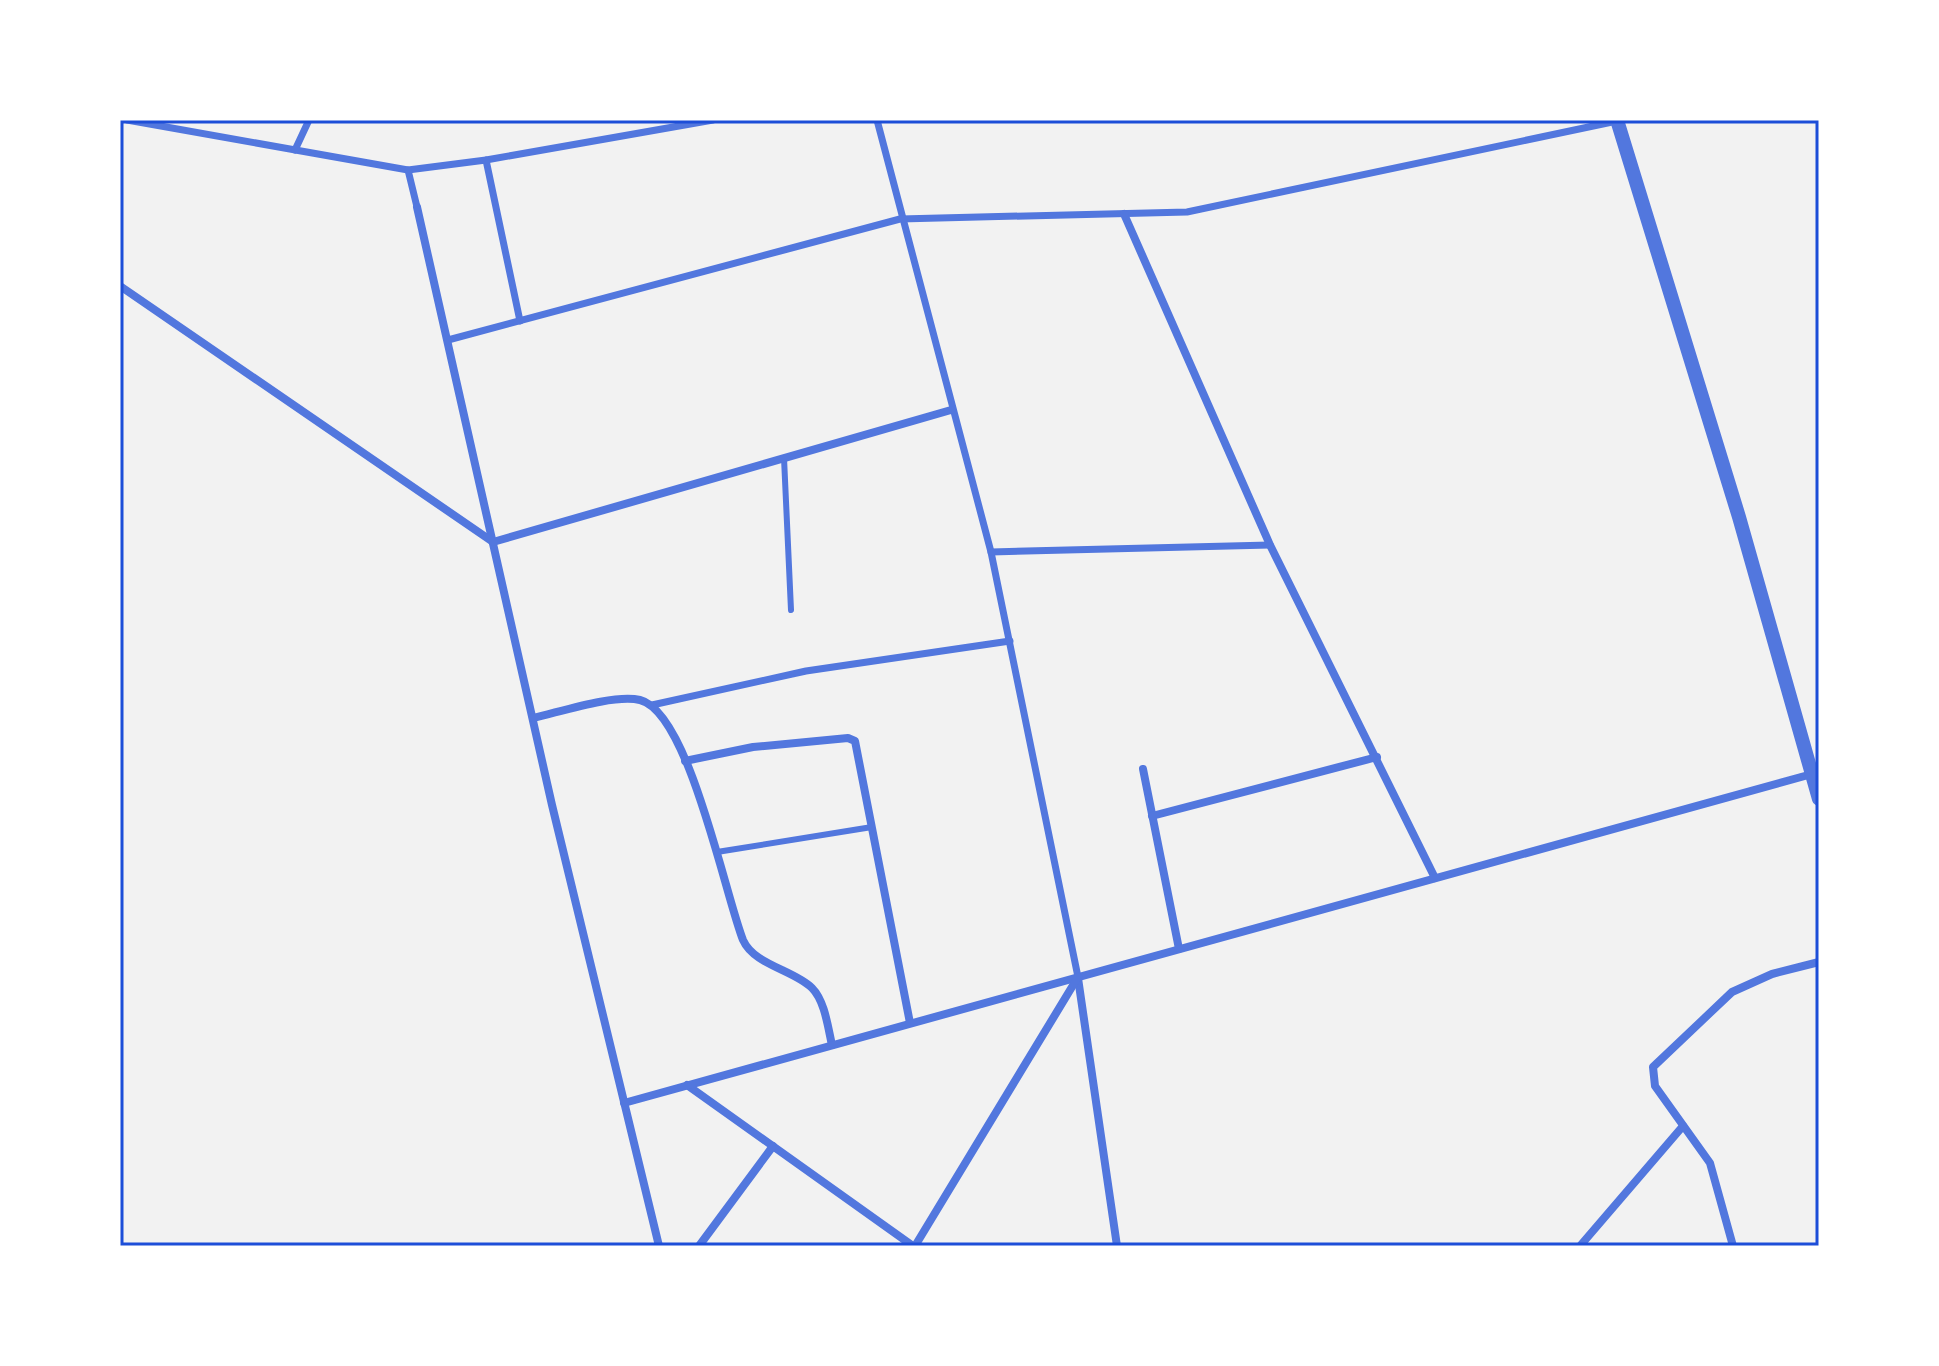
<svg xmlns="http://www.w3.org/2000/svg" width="1939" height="1366" font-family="Commissioner,sans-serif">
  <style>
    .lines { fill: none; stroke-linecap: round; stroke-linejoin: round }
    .service { stroke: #5277de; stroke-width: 6 }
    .pedestrian { stroke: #5277de; stroke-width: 7 }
    .minor { stroke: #5277de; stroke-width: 8 }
    .tertiary { stroke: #5277de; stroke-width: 14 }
    .neatline { fill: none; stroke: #1d4ed8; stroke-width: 3 }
  </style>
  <rect width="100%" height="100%" fill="#f2f2f2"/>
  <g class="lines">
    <g class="service">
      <polyline points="784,458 791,610"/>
      <polyline points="717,852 872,827"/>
    </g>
    <g class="pedestrian">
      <polyline points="127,120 408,170 486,160 713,120"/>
      <polyline points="877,120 991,552 1078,977"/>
      <polyline points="295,150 309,120"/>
      <polyline points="486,160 520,321"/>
      <polyline points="408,170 417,207"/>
      <polyline points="448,340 900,219 1187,212 1617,121"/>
      <polyline points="991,552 1270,545"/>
      <polyline points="652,705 806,671 1010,641"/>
    </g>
    <g class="minor">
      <polyline points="417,207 552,805 659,1246"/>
      <polyline points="1124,214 1270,545 1435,878"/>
      <polyline points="120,286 493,542 951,410"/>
      <path d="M533,718c27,-6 81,-24 107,-18 49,12 85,195 103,240 11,25 51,30 69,48 13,13 16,40 20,57"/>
      <polyline points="685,761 753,747 848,738 855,741 910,1023"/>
      <polyline points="1143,769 1179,949"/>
      <polyline points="1152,816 1377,757"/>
      <polyline points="1078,978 1117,1246"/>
      <polyline points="687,1085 913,1246"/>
      <polyline points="624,1103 1812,774"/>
      <polyline points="699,1246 773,1146"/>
      <polyline points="915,1246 1078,977"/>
      <polyline points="1580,1246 1683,1126"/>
      <polyline points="1733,1246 1710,1163 1655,1086 1653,1067 1732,992 1772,974 1819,962"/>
    </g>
    <polyline class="tertiary" points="1617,120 1739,517 1819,799"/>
  </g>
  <rect width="1939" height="1366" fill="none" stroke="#ffffff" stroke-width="244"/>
  <rect x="122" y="122" width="1695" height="1122" class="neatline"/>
</svg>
